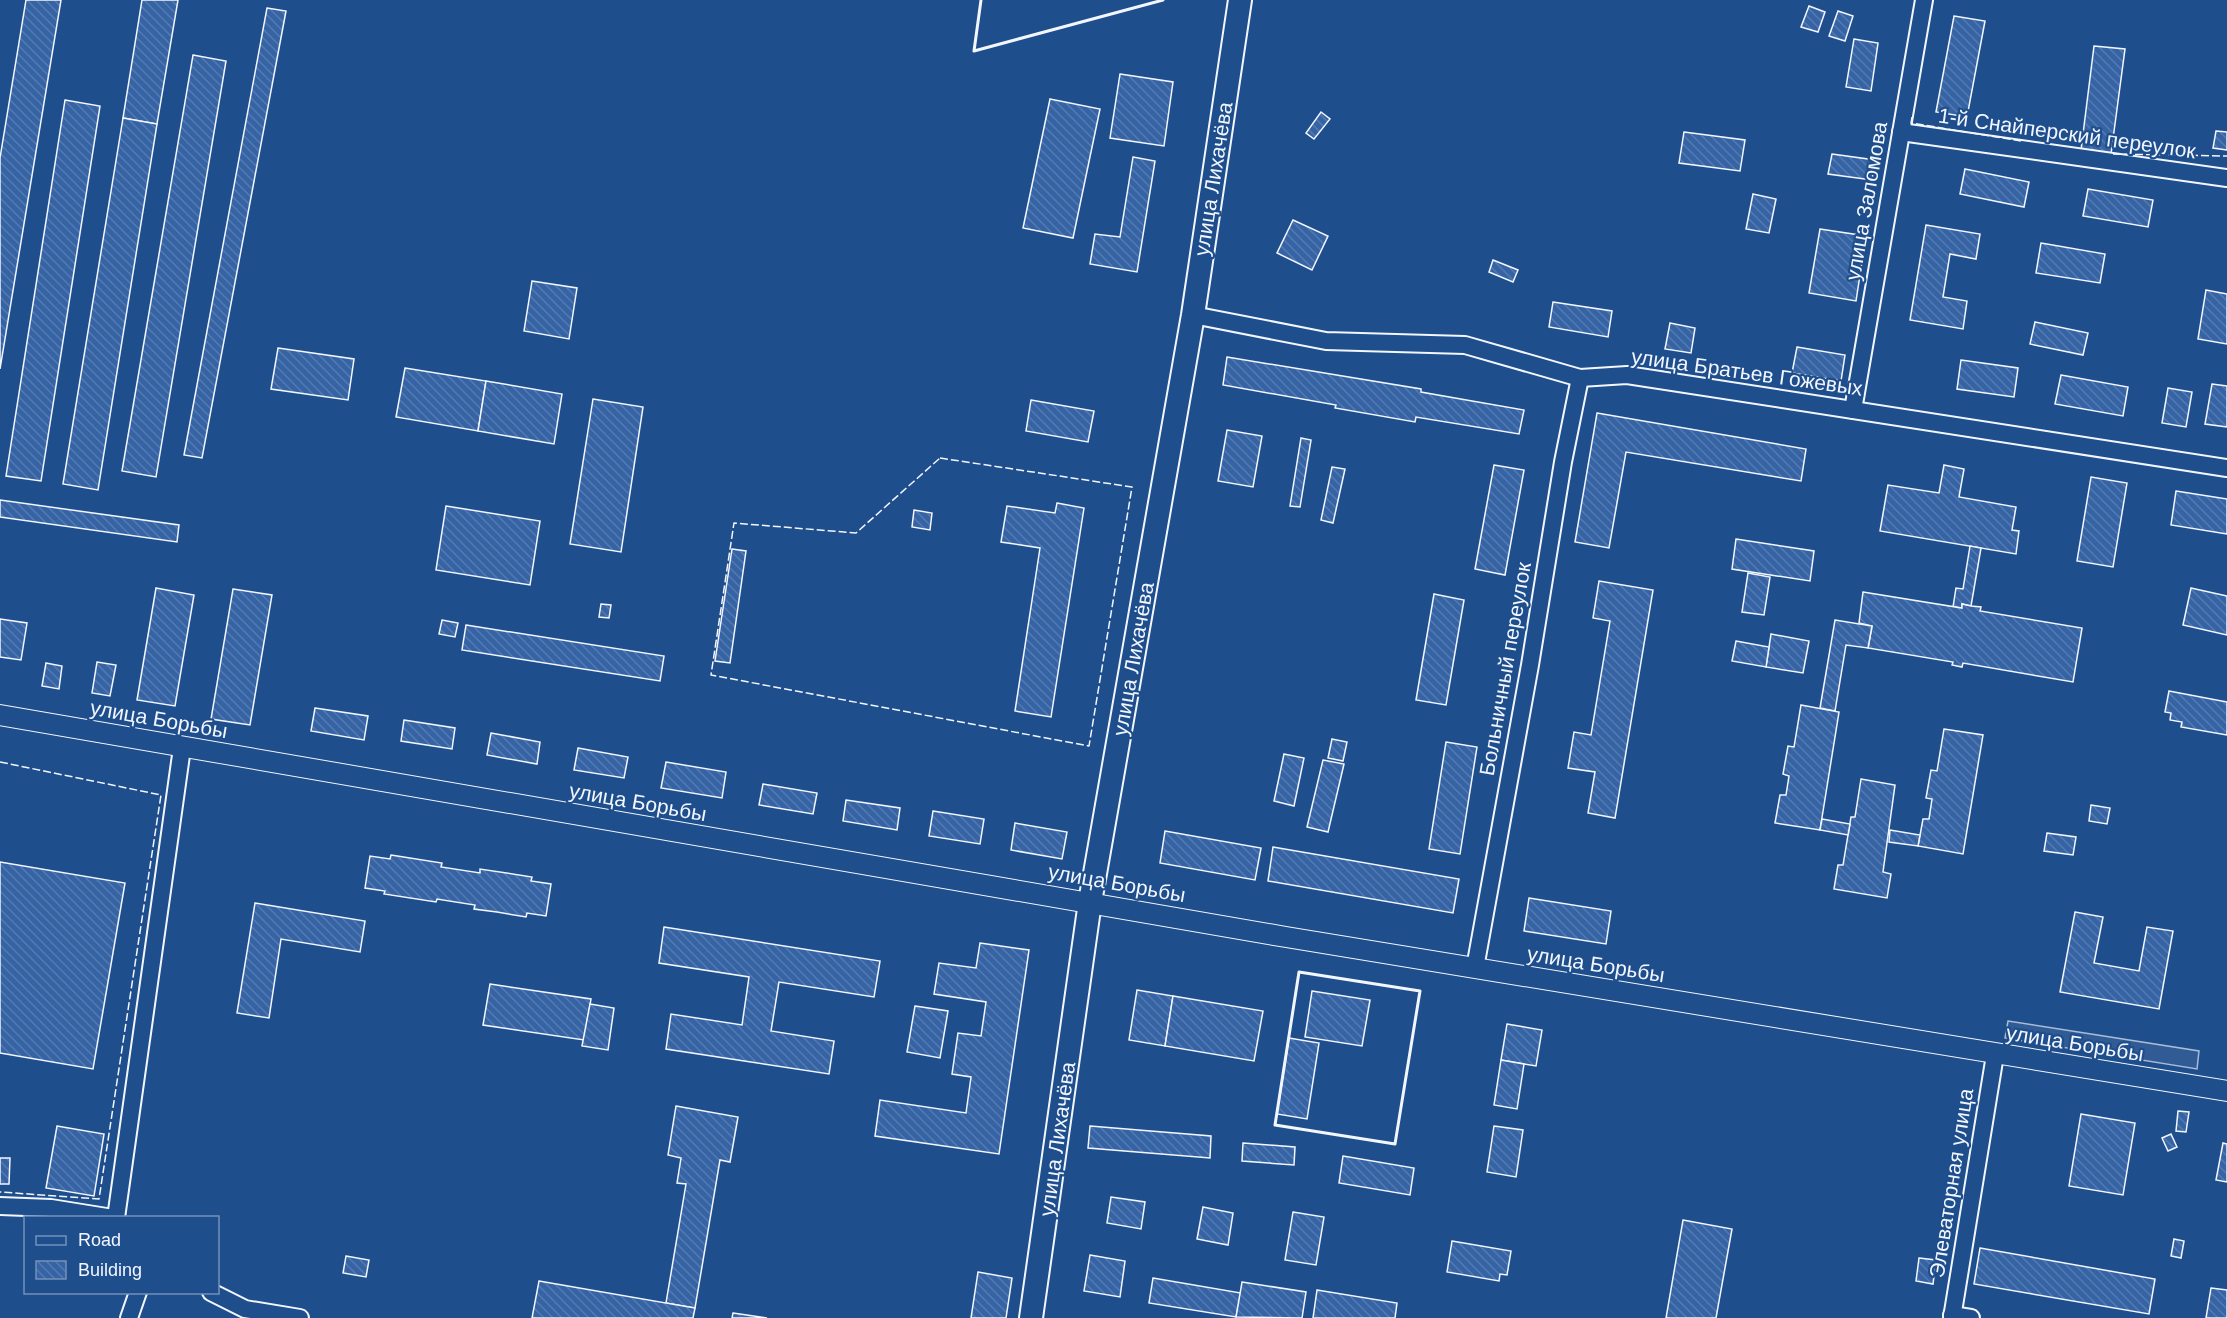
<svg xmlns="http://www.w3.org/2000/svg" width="2227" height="1318" font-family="Helvetica,sans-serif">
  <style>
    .parking { fill: #305b95; stroke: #a8bbd7; stroke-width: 1.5 }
    .building { fill: url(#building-back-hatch); stroke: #f2f6ff; stroke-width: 1.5 }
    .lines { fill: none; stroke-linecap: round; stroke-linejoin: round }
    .minor-casing { stroke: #f2f6ff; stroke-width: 20 }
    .tertiary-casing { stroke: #f2f6ff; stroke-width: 22 }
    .secondary-casing { stroke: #f2f6ff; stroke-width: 26 }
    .minor { stroke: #1f4e8c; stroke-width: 16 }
    .tertiary { stroke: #1f4e8c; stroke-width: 20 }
    .secondary { stroke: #1f4e8c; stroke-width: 22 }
    .fence { stroke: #f2f6ff; stroke-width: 1.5; stroke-dasharray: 8 3; stroke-linecap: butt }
    .wall { stroke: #f2f6ff; stroke-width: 3 }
    .labels { text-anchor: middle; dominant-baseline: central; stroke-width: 4.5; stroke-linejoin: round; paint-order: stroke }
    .street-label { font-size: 21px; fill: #f2f6ff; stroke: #1f4e8c }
  </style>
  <defs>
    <pattern id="building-back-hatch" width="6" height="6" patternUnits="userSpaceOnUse" patternTransform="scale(1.5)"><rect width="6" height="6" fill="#3563a3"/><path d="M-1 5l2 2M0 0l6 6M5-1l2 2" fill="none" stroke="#537ab1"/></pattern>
  </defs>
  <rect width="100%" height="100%" fill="#1f4e8c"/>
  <polygon class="parking" points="2008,1021 2199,1051 2197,1069 2005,1038"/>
  <g class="building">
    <polygon points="26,0 61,0 0,369 0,158"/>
    <polygon points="142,0 178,0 157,124 123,118"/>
    <polygon points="1809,6 1825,12 1818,32 1801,27"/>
    <polygon points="267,8 286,11 202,458 184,455"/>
    <polygon points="1838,11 1853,16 1845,41 1829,36"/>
    <polygon points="1954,16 1985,21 1967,117 1936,112"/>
    <polygon points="1854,39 1878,43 1871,91 1846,87"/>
    <polygon points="2094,46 2125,49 2111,154 2081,150"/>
    <polygon points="193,55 226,61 156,477 122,471"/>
    <polygon points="1120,74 1173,82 1164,146 1110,138"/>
    <polygon points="1050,99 1100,109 1073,238 1023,228"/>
    <polygon points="65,100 100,106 41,481 6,476"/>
    <polygon points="1321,112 1330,119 1314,139 1306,133"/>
    <polygon points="123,118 157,124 98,490 63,484"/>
    <polygon points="2216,131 2227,132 2227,150 2213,148"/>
    <polygon points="1684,132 1745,140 1740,171 1679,163"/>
    <polygon points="1832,154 1875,160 1872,180 1828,174"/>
    <polygon points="1133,157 1155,161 1137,272 1090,264 1095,234 1120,237"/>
    <polygon points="1965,169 2029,182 2024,207 1960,194"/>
    <polygon points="2088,189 2153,200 2148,227 2083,216"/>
    <polygon points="1753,194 1776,199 1769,233 1746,229"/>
    <polygon points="1293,220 1328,236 1312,270 1277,253"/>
    <polygon points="1926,225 1980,234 1976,259 1950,254 1943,297 1967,301 1963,329 1910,320"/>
    <polygon points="1820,229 1866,236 1856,301 1809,293"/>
    <polygon points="2041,243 2105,254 2100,283 2036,273"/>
    <polygon points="1493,260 1518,270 1513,282 1489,272"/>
    <polygon points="532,281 577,288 569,339 524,331"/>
    <polygon points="2206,290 2227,294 2227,344 2198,339"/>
    <polygon points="1553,302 1612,311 1608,337 1549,327"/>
    <polygon points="2035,322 2088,333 2083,355 2030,344"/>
    <polygon points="1670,323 1695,328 1691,353 1665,349"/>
    <polygon points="1797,347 1845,355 1841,381 1792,373"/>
    <polygon points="278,348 354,359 348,400 271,389"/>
    <polygon points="1227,357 1421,389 1421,392 1524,410 1519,434 1416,417 1415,422 1335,408 1336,405 1223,385"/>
    <polygon points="1961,360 2018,368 2014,397 1957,389"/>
    <polygon points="405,368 486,381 478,431 396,417"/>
    <polygon points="2061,375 2128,387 2123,416 2055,404"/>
    <polygon points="486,381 562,394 554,444 478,431"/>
    <polygon points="2212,384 2227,386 2227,427 2205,424"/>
    <polygon points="2168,388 2192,392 2186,427 2162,423"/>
    <polygon points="593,399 643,407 621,552 570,544"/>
    <polygon points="1031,400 1094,411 1088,442 1026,431"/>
    <polygon points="1597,413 1806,449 1801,481 1626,452 1609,548 1575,542"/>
    <polygon points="1227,430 1262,436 1253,487 1218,481"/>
    <polygon points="1301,438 1311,440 1300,507 1290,506"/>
    <polygon points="1494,465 1524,470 1505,575 1475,569"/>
    <polygon points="1944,465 1964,469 1959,497 2016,507 2012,530 2019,531 2016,554 1880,531 1888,485 1939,493"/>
    <polygon points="1332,467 1345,469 1333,523 1321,520"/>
    <polygon points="2091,477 2127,483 2113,567 2077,561"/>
    <polygon points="2176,491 2227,499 2227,534 2171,525"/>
    <polygon points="0,500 179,525 177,542 0,517"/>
    <polygon points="1057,503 1084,508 1051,717 1015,711 1040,548 1001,542 1007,506 1055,513"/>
    <polygon points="446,506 540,521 530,585 436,570"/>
    <polygon points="914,510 932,513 930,530 912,527"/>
    <polygon points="1736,539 1814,551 1810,581 1732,569"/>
    <polygon points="1970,546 1981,548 1971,606 1962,604 1962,608 1953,607 1956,588 1963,589"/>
    <polygon points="732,549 746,551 730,663 715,661"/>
    <polygon points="1748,573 1770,577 1764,615 1742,612"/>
    <polygon points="1599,581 1653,590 1615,818 1588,813 1595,772 1568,768 1574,732 1591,735 1610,621 1593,618"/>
    <polygon points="156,588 194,595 175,706 137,700"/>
    <polygon points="2191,588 2227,596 2227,635 2183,625"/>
    <polygon points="233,589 272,595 250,725 211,719"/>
    <polygon points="1863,592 1962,608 1962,604 1971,606 1981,607 1980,611 2082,628 2073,682 1963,663 1962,667 1952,665 1953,662 1868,648 1872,626 1859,623"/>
    <polygon points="1434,594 1464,600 1446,705 1416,700"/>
    <polygon points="601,604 611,605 609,618 599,617"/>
    <polygon points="0,619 27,623 21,660 0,657"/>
    <polygon points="442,620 458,623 455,637 439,634"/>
    <polygon points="1835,620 1872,626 1868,648 1846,645 1835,711 1820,708"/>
    <polygon points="466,625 664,656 660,681 462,650"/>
    <polygon points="1771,634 1809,641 1803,673 1766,667"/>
    <polygon points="1736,641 1769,647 1766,667 1732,661"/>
    <polygon points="97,662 116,665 110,696 92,693"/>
    <polygon points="46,663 62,666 59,689 42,686"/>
    <polygon points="2169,691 2227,702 2227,735 2181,727 2182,722 2170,720 2171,713 2165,712"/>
    <polygon points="1801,705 1839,712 1820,830 1775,823 1780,795 1786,795 1789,776 1783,774 1788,746 1794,747"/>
    <polygon points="315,708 368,716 364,740 311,731"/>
    <polygon points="404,720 455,728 452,749 401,741"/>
    <polygon points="1944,729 1983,735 1963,854 1918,846 1923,819 1929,819 1932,799 1926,798 1931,770 1937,771"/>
    <polygon points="491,733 540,742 537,764 487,755"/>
    <polygon points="1332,739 1347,742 1343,761 1328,758"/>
    <polygon points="1446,742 1477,747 1460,854 1429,849"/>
    <polygon points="578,748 628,757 624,778 574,770"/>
    <polygon points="1284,754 1304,758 1294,806 1274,801"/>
    <polygon points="1323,760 1344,764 1328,832 1307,827"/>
    <polygon points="666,762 726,772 722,798 661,788"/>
    <polygon points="1861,779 1895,785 1883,872 1891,874 1887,898 1834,889 1838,865 1843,865 1851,817 1855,817"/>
    <polygon points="763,784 817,793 813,814 759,805"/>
    <polygon points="846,800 900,808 897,830 843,821"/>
    <polygon points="2091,805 2110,808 2107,824 2089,821"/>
    <polygon points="933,811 984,819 980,844 929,836"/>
    <polygon points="1822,819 1850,824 1848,835 1820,830"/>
    <polygon points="1015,823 1067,832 1062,859 1011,850"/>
    <polygon points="1890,830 1920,835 1918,846 1889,842"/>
    <polygon points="1165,831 1261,848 1255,880 1160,863"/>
    <polygon points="2047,833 2076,837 2073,855 2044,851"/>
    <polygon points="1273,847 1459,879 1453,913 1268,881"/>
    <polygon points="391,855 442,863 441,867 480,873 480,869 532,877 531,881 551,884 546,916 527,913 526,917 497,912 474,909 475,905 437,899 436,902 384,894 385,891 365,888 370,856 390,859"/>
    <polygon points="0,862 125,883 93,1069 0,1053"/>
    <polygon points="1529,898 1611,911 1606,944 1524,931"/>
    <polygon points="255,903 365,921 360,952 281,939 269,1018 237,1013"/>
    <polygon points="2075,912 2103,917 2094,963 2139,971 2147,927 2173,931 2159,1009 2060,992"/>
    <polygon points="664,927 880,961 874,997 779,982 771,1031 834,1041 829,1074 666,1049 671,1014 742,1025 749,977 659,963"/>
    <polygon points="980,943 1029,950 999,1154 875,1136 880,1100 966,1113 971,1077 952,1074 958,1033 981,1036 986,1002 934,994 939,963 976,968"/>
    <polygon points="490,984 591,999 584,1040 483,1025"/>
    <polygon points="1137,990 1173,996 1165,1046 1129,1040"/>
    <polygon points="1312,991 1370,1000 1362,1046 1305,1037"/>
    <polygon points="1173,996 1263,1011 1254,1061 1165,1046"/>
    <polygon points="590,1004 614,1008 608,1050 582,1046"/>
    <polygon points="915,1006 948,1011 940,1058 907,1052"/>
    <polygon points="1507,1024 1542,1030 1536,1066 1501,1060"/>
    <polygon points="1289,1038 1319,1043 1307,1119 1277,1114"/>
    <polygon points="1501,1060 1524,1064 1517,1109 1494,1105"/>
    <polygon points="676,1106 738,1117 730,1162 720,1160 695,1308 666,1303 686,1184 677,1183 681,1158 668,1155"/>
    <polygon points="2178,1111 2189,1112 2186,1132 2176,1131"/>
    <polygon points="2081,1114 2135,1123 2123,1195 2069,1186"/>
    <polygon points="57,1126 104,1134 94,1196 46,1188"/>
    <polygon points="1090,1126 1211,1136 1210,1158 1088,1148"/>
    <polygon points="1494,1126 1523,1130 1516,1177 1487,1172"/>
    <polygon points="2171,1134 2177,1147 2168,1151 2162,1138"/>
    <polygon points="1243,1143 1295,1147 1294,1165 1242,1161"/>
    <polygon points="2223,1143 2227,1144 2227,1182 2216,1180"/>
    <polygon points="1343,1156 1414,1168 1410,1195 1339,1183"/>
    <polygon points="0,1158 10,1158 9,1184 0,1184"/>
    <polygon points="1111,1197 1145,1202 1141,1229 1107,1223"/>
    <polygon points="1203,1207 1233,1213 1228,1245 1197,1239"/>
    <polygon points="1293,1212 1324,1217 1316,1265 1285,1260"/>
    <polygon points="1683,1220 1732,1229 1716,1318 1666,1318"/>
    <polygon points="2174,1239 2184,1241 2181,1258 2171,1256"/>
    <polygon points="1452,1241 1511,1251 1507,1275 1500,1274 1499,1281 1447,1272"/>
    <polygon points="1980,1248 2155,1279 2149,1314 1974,1284"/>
    <polygon points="1090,1255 1125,1261 1120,1297 1084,1291"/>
    <polygon points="346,1256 369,1260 366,1277 343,1273"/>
    <polygon points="1919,1258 1936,1260 1933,1284 1916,1281"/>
    <polygon points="978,1272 1012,1278 1006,1318 971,1318"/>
    <polygon points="1153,1278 1241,1293 1236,1317 1149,1303"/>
    <polygon points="539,1281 695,1308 693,1318 532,1318"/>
    <polygon points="1242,1282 1306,1292 1302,1318 1236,1317"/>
    <polygon points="2211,1288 2227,1290 2227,1318 2206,1318"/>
    <polygon points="1317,1290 1397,1303 1395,1318 1313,1318"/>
    <polygon points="733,1313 767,1318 732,1318"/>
  </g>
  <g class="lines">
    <g class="minor-casing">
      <g id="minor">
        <polyline points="1901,132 2227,178"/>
        <polyline points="1193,315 1326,341 1465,345 1580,378 1627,375 2227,468"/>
        <polyline points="1853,410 1924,0"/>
        <polyline points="1475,968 1530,665 1563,462 1580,378"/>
        <polyline points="0,1206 51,1208 113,1218"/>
        <polyline points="116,1218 182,748"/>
        <polyline points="211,1292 245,1309 300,1318"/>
        <polyline points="1952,1315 1971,1318"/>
        <polyline points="129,1318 138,1292"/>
        <polyline points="1952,1318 1995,1055"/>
      </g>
    </g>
    <g class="tertiary-casing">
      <polyline id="tertiary" points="0,715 1286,937 2227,1091"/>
    </g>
    <g class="secondary-casing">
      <polyline id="secondary" points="1031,1318 1090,902 1193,315 1240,0"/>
    </g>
    <use href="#minor" class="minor"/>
    <use href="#tertiary" class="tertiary"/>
    <use href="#secondary" class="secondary"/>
    <g class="fence">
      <polyline points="1912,117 1911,123 2021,141"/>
      <polyline points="2113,154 2227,156"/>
      <polygon points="940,458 1132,487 1089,746 711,675 734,523 856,533"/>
      <polyline points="0,762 161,795 99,1199 0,1192"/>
    </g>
    <g class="wall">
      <polyline points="981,0 974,51 1163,0"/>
      <polygon points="1299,972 1420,991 1395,1144 1275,1125"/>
    </g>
  </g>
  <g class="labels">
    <g class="street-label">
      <text transform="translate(2067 133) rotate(8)">1-й Снайперский переулок</text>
      <text transform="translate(1213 179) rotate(-81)">улица Лихачёва</text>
      <text transform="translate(1866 201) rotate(-80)">улица Заломова</text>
      <text transform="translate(1747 372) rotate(8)">улица Братьев Гожевых</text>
      <text transform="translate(1133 659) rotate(-80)">улица Лихачёва</text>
      <text transform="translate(1505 669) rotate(-80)">Больничный переулок</text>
      <text transform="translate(159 719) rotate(10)">улица Борьбы</text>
      <text transform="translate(638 802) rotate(10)">улица Борьбы</text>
      <text transform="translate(1117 883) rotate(10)">улица Борьбы</text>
      <text transform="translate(1596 964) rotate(9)">улица Борьбы</text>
      <text transform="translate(2075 1043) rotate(9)">улица Борьбы</text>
      <text transform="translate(1057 1139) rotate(-82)">улица Лихачёва</text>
      <text transform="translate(1951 1183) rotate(-81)">Элеваторная улица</text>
    </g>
  </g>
  <rect x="24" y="1216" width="195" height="78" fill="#1f4e8c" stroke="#7391ba" stroke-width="1.5"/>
  <rect x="36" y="1236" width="30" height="9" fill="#1f4e8c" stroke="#7391ba" stroke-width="1.5"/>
  <text x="78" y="1246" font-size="18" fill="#f2f6ff">Road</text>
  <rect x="36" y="1261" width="30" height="18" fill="url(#building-back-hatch)" stroke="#7391ba" stroke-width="1.5"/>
  <text x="78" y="1276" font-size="18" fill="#f2f6ff">Building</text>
</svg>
